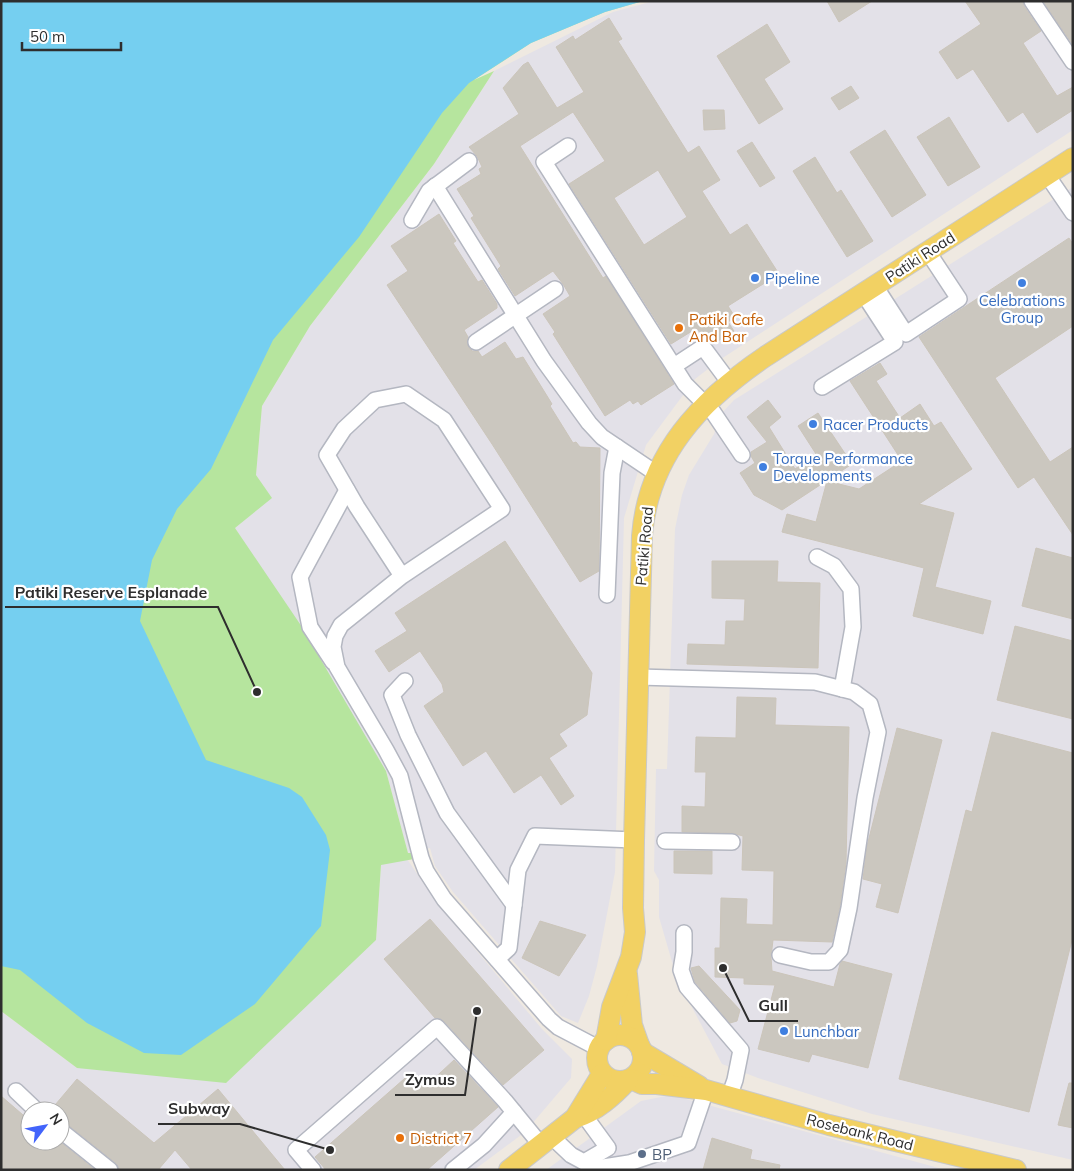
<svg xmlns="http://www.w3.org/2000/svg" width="1074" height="1171" font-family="Mulish,sans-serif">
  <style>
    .industrial { fill: #e3e1e8; fill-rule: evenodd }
    .green { fill: #b6e59e }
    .water { fill: #75cff0 }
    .building { fill: #cbc7bf; stroke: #cbc5ba; fill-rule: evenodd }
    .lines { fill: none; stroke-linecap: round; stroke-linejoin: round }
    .minor-casing { stroke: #b4b7c1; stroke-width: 18 }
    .major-casing { stroke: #c9c9c9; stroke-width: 22 }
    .minor { stroke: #fff; stroke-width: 15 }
    .major { stroke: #f2d163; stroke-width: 20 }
    .shop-dot { fill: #3f7fe0; stroke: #fff; stroke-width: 2 }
    .food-dot { fill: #e8710a; stroke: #fff; stroke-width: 2 }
    .service-dot { fill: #5c6f8a; stroke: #fff; stroke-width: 2 }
    .labels { text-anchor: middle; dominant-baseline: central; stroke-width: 4.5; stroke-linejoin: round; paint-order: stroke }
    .street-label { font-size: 15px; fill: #2e2e2e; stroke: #fff }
    .shop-label { font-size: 15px; fill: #366cbe; stroke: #fff; text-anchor: start }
    .food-label { font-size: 15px; fill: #c56008; stroke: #fff; text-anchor: start }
    .service-label { font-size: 15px; fill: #4e5e75; stroke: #fff; text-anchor: start }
    .leader { fill: none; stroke: #2e2e2e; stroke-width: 2 }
    .callout-dot { fill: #2e2e2e; stroke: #fff; stroke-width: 2 }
    .callout-label { font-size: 16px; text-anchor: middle; font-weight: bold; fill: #2e2e2e; stroke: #fff; stroke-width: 4.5; stroke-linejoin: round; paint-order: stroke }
  </style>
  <rect width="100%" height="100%" fill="#efe9e1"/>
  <g class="industrial">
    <polygon points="654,1 1073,1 1073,130 721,359 695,379 646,445 624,518 615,872 597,966 589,996 578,1023 561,1016 453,892 435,866 430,848 408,853 386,771 235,528 271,498 256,475 262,406 310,326 434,164 494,71 613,12"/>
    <polygon points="1073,187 1073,1160 872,1114 758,1078 722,1064 677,979 659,917 659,880 654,871 656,769 667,769 675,529 682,495 689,475 714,434 721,414 734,400"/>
    <path d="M407,859l32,47 103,123 30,30 -1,19 -46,54 -51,38h-473v-159l76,57 299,-128 5,-76zM30,1111h30v30h-30z"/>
    <polygon points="671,1095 946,1170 546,1170 641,1101"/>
  </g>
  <polygon class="green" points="1,1 643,1 605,12 531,43 474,80 494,71 434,164 310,326 262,406 256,475 272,498 235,528 300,624 386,771 408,853 412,853 414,859 381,865 376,940 226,1083 77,1068 1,1011"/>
  <polygon class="water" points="1,1 643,1 605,12 531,43 469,83 442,113 359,237 273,340 211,469 177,509 152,560 140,621 206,760 289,788 302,797 326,835 330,850 321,926 255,1004 181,1055 144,1053 87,1023 20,970 1,966"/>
  <g class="building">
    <polygon points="827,1 872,1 839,22"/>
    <polygon points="965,1 1023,1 1024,6 1041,31 1023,43 1057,96 1073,87 1073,110 1037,133 1023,112 1008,122 973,69 957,79 939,52 981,24"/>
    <polygon points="1043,1 1073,1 1073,45"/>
    <path d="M609,18l13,21 -4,2 70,112 11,-7 21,34 -18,11 28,44 17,-11 32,50 -51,32 7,11 -7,5 6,9 -21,13 -6,-5 -4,-1 -6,-10 -26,16 -102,-160 36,-23 -32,-49 -53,34 83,132 3,-2 68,108 -33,21 -3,-4 -5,3 -3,-4 -25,16 -52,-82 2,-2 -12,-18 27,-18 -7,-12 -10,-13 -38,25 -17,-27 3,-3 -30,-48 3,-2 -17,-27 24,-15 -2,-5 3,-2 -5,-11 -8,-9 50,-33 -16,-26 20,-23 5,-3 29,46 27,-16 -28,-45 17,-11 2,4zM658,170l29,47 -43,28 -30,-47z"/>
    <polygon points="767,24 790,62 764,79 783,109 759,124 717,56"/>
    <polygon points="851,86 859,98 839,110 831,98"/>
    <polygon points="703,110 724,110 725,129 704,130"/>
    <polygon points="949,117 980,167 948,186 917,137"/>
    <polygon points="885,130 926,195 892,217 850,152"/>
    <polygon points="752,142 775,178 760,187 737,151"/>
    <polygon points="815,157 837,193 841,190 873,241 847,257 793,171"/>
    <polygon points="439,214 456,241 453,243 478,282 482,280 497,304 497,308 464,330 468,337 467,342 469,348 472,351 478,351 482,357 505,342 516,359 523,357 552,404 550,406 573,443 576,442 580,447 600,448 599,571 580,582 492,444 387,285 408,271 391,246"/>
    <polygon points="1069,238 1073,244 1073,326 995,378 1050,462 1073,447 1073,535 1034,477 1018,488 919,337"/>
    <polygon points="880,363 887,374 876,381 900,418 920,404 934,426 941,422 972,469 919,504 954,513 935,587 991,601 983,634 913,616 924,568 782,532 787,514 816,522 827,481 859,489 902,461 850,381"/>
    <polygon points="768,400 781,417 769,427 795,469 816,454 798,426 818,413 852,464 782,510 754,495 740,473 755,463 751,456 751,452 767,442 747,417"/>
    <polygon points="505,541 592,673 587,715 559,734 567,746 549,758 574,796 561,805 541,775 514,793 486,751 463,766 424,706 444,692 442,684 420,651 389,672 375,651 407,631 395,613"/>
    <polygon points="1036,548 1073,558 1073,619 1022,606"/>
    <polygon points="712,561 778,561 777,582 820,583 818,668 687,664 688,644 725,645 726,621 744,621 745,599 712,598"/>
    <polygon points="1015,626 1073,641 1073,719 997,700"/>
    <polygon points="737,697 776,698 775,725 849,727 846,863 840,906 832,942 773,940 771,957 772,971 834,987 840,964 842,961 892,974 868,1068 812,1054 809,1062 758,1049 775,985 744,984 744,978 715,977 715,948 720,948 721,898 747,899 746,924 773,925 774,871 742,870 743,836 732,833 682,832 682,806 705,807 706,772 695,772 696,737 736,738"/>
    <polygon points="897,728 942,740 898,913 876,907 882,884 863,879 867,846"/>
    <polygon points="992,732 1073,753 1073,936 1029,1112 899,1079 966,810 972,812"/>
    <polygon points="674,851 712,851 712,874 674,873"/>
    <polygon points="430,919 544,1050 503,1085 444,1021 435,1018 384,959"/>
    <polygon points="540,921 586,935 559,976 522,958"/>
    <polygon points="699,966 740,1010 737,1021 730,1023 695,982 691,968"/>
    <polygon points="454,1060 498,1107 427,1170 326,1170 315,1157 412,1072 425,1087"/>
    <polygon points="77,1079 154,1143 218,1089 285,1170 192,1170 175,1150 158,1170 119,1170 116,1163 66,1123 60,1121 60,1111 50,1111"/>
    <polygon points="1069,1083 1073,1083 1073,1128 1058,1125"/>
    <polygon points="1,1096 30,1121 30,1141 59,1141 95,1170 1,1170"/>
    <polygon points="712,1138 752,1150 750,1159 780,1165 779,1170 703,1170"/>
  </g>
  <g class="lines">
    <g class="minor-casing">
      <g id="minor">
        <polyline points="1032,1 1073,62"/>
        <polyline points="568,146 544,162 685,384 713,412 742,455"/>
        <polyline points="1047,175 1073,213"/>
        <polyline points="435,186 544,361 589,423 602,437 657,474"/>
        <polyline points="412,220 429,191 469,161"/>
        <polyline points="875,286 906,334 959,299 928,252"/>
        <polyline points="476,342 555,289"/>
        <polyline points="674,366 703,347 729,382"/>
        <polyline points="822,387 895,342 863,293"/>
        <polyline points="817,557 834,566 851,589 853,627 842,689"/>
        <polyline points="402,576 357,507 327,455 344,429 375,400 406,394 444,420 502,509 402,576 341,625 335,636 333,647 337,667 386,750 400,776 421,858 426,871 444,899 549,1019 558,1027 598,1048"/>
        <polyline points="607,595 612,473 617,447"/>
        <polyline points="333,662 310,627 300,577 347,490"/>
        <polyline points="638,677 815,682 854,692 870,704 878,732 865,798 849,908 840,950 829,962 811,962 780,955"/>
        <polyline points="405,681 392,695 408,735 447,813 514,905"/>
        <polyline points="665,841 732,842"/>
        <polyline points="684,933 684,952 681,970 687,987 741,1050 735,1080 729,1097"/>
        <polyline points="497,959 509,948 518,870 535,836 634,840"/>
        <polyline points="16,1091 37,1111"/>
        <polyline points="60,1130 110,1170"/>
        <polyline points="552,1137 571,1155 584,1162 608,1148 584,1115"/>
        <polyline points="584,1162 597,1168 629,1163 688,1143 706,1090"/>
        <polyline points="313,1170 296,1150 437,1027 505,1101 541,1145"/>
        <polyline points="453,1170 484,1145 514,1112"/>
      </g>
    </g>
    <g class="major-casing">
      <g id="major">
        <polyline points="627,974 632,1025 639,1045"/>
        <circle cx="620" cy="1058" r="23"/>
        <path d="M606,1040l6,-33 19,-50 4,-25 -2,-24 1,-68 8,-304c6,-81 59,-136 124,-180l307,-198"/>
        <polyline points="642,1052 699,1086"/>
        <polyline points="631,1079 642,1084 657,1084 706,1090 829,1125 1016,1170"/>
        <path d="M575,1118c22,-7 38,-22 53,-38"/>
        <polyline points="509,1170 575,1118 602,1074"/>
      </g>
    </g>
    <use href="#minor" class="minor"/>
    <use href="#major" class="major"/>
  </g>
  <g class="shop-dot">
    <circle cx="755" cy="278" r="5"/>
    <circle cx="1022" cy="283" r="5"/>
    <circle cx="813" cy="424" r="5"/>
    <circle cx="763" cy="467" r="5"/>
    <circle cx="784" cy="1031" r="5"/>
  </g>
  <g class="food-dot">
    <circle cx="679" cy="328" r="5"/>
    <circle cx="400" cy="1138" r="5"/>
  </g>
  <circle class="service-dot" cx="642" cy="1154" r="5"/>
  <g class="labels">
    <g class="street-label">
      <text transform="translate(920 257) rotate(-33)">Patiki Road</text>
      <text transform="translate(644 546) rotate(-85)">Patiki Road</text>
      <text transform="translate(860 1132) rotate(14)">Rosebank Road</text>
    </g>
    <g class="shop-label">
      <text x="765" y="278">Pipeline</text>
      <text x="1022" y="300" text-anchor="middle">Celebrations<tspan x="1022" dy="17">Group</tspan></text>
      <text x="823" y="424">Racer Products</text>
      <text x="773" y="458">Torque Performance<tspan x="773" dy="17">Developments</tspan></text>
      <text x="794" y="1031">Lunchbar</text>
    </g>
    <g class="food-label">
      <text x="689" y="319">Patiki Cafe<tspan x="689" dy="17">And Bar</tspan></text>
      <text x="410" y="1138">District 7</text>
    </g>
    <g class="service-label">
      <text x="652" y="1154">BP</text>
    </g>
  </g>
  <path class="leader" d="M257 692L218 607H5M723 968L749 1021H798M477 1011L465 1095H395M330 1150L240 1124H158"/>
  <g class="callout-dot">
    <circle cx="257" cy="692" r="5"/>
    <circle cx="723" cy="968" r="5"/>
    <circle cx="477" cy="1011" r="5"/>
    <circle cx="330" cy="1150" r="5"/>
  </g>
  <g class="callout-label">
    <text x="111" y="598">Patiki Reserve Esplanade</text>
    <text x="773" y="1011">Gull</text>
    <text x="430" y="1085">Zymus</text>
    <text x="199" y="1114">Subway</text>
  </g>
  <rect width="1074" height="1171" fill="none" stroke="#2e2e2e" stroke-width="5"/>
  <g transform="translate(45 1126) rotate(58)"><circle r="24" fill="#ffffff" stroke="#ababab"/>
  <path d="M0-4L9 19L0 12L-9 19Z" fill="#4264fb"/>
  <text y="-8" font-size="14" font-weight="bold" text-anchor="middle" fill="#2e2e2e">N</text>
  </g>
  <path d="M22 42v8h99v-8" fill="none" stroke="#2e2e2e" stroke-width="2.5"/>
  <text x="30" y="42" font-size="15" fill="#2e2e2e" stroke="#ffffff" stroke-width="4" paint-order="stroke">50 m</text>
</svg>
